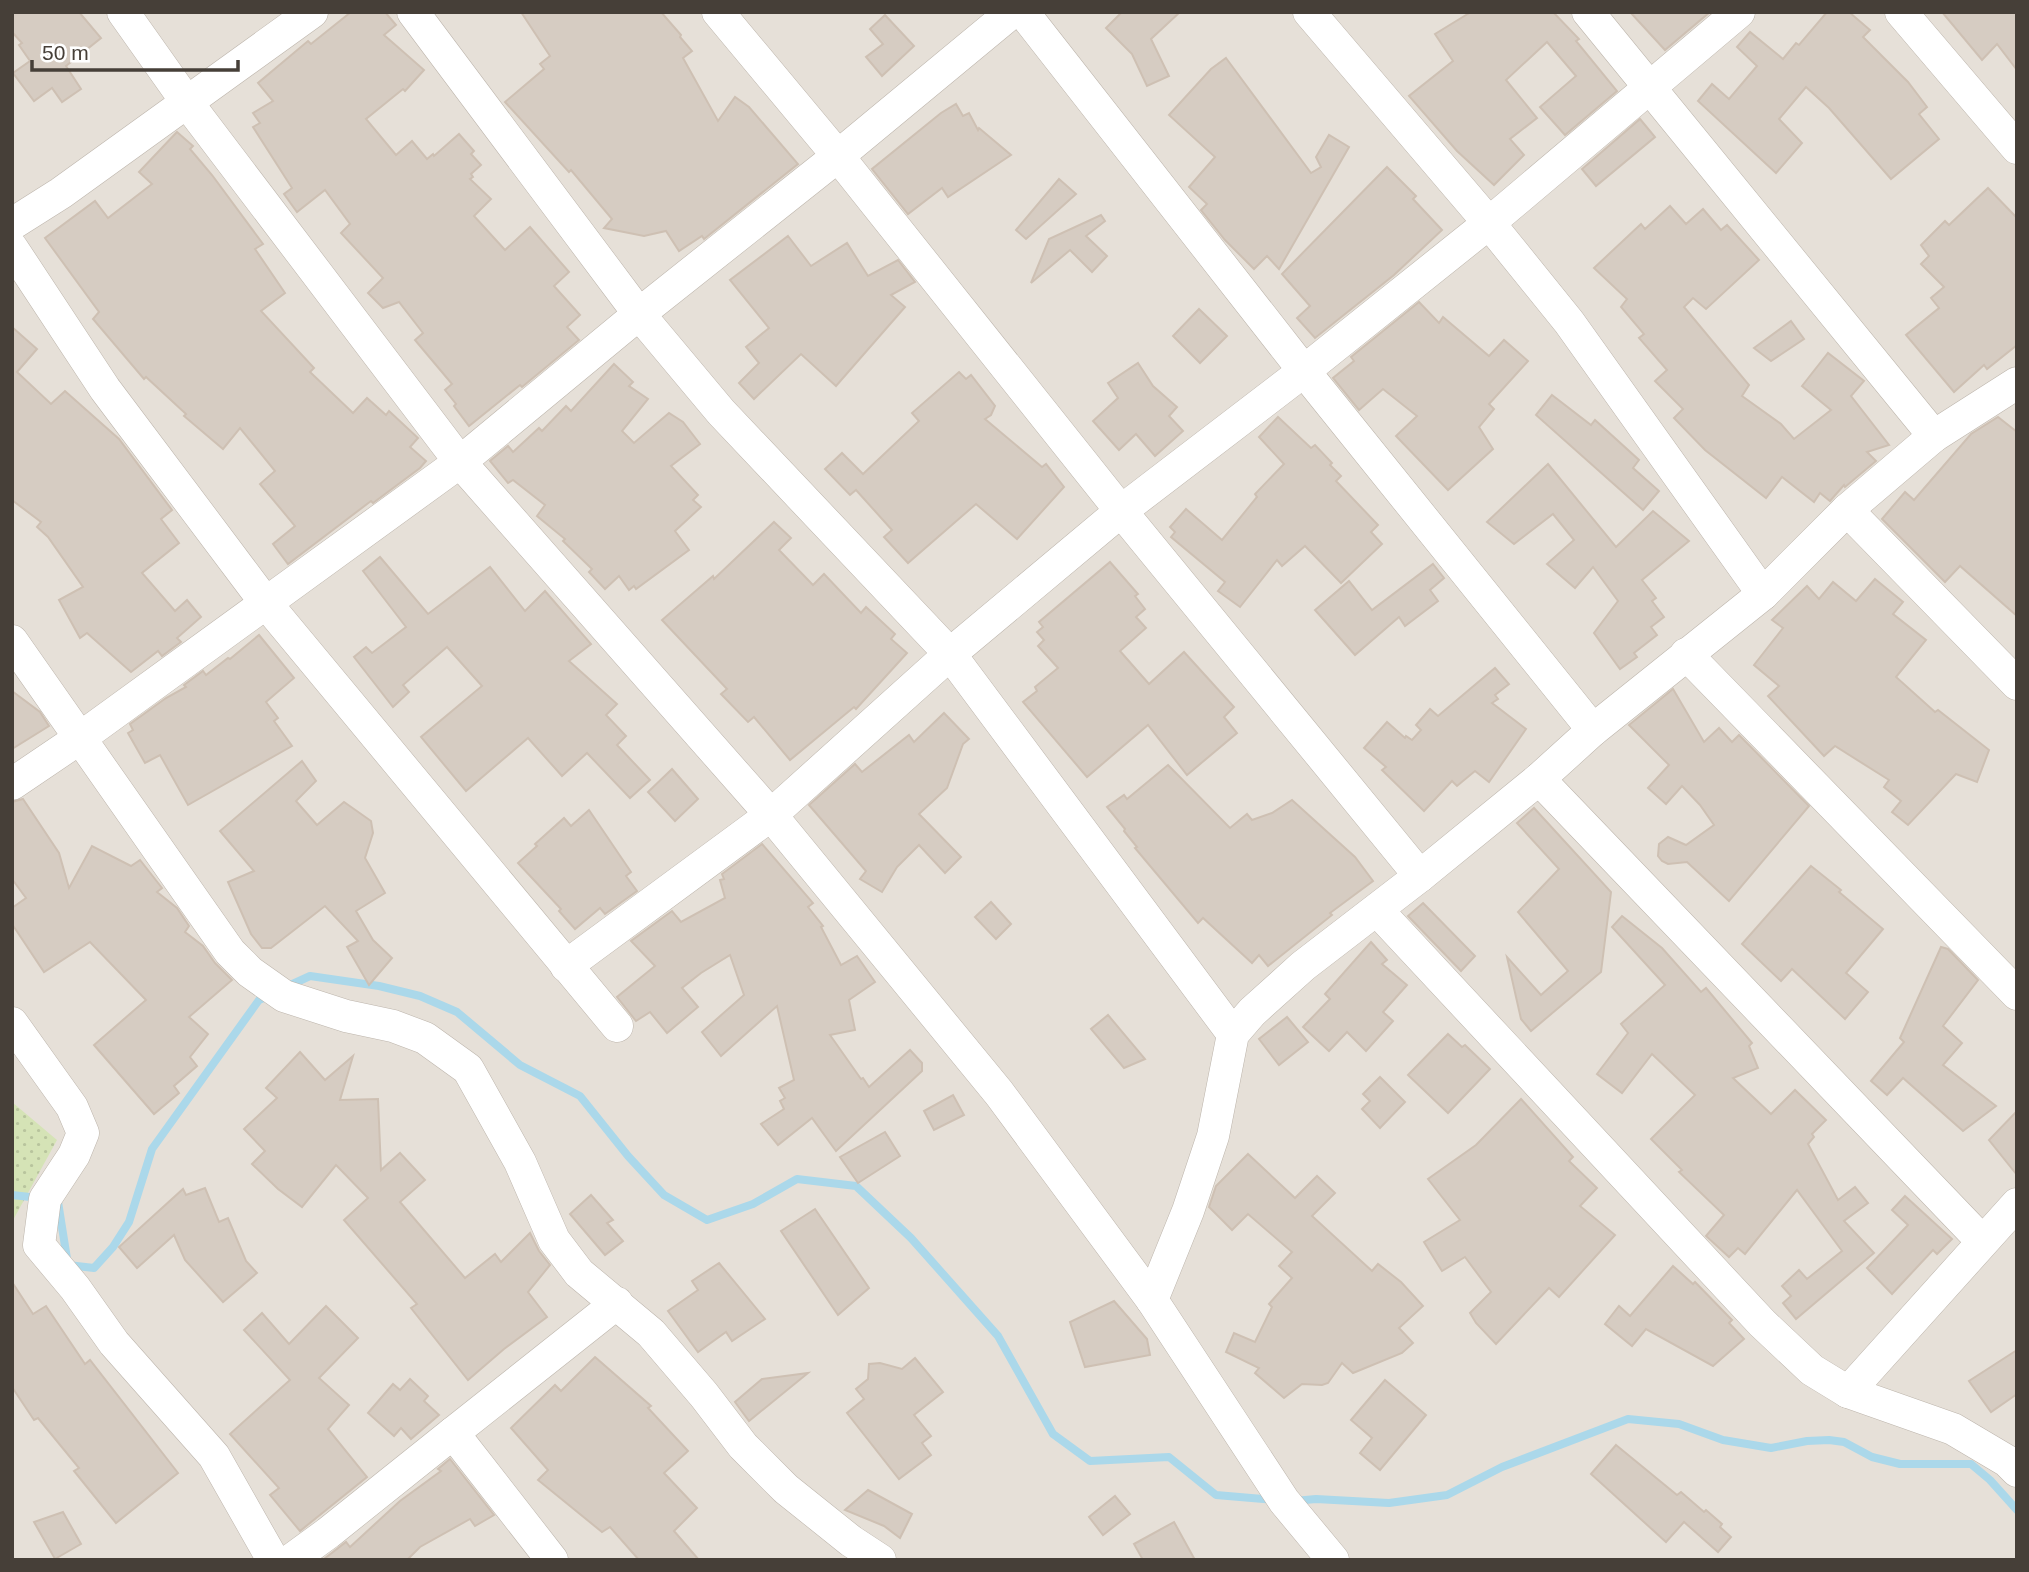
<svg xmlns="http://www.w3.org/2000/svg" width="2029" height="1572" font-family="Helvetica,sans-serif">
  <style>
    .residential { fill: #e6e0d8 }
    .grass { fill: url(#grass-dots) }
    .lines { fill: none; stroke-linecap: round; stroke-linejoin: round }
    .stream { stroke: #abd8ea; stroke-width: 8 }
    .building { fill: #d6ccc2; stroke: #cec0b3; stroke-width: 2 }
    .minor-casing { stroke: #bdb5ac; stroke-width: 33 }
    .minor { stroke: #fff; stroke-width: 32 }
  </style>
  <defs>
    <pattern id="grass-dots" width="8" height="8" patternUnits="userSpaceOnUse" patternTransform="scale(1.75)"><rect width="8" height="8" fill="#d5e3b6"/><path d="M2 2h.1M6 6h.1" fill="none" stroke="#b8c49d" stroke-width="1.8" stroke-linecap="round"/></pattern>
  </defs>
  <rect width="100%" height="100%" fill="#f3efe9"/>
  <rect class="residential" x="12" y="12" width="2005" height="1548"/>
  <polygon class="grass" points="12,1102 57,1140 12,1222"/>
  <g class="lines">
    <g class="stream">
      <polyline points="286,987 310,976 379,986 420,996 457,1012 520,1065 580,1096 628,1156 664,1195 707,1220 753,1204 797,1179 856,1186 911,1238 998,1336 1053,1434 1090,1461 1169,1457 1216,1495 1274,1500"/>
      <polyline points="12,1195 39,1198"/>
      <polyline points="58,1202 68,1265 94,1268 113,1247 129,1222 152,1149 259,1000 268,996"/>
      <polyline points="1294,1501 1316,1499 1389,1503 1447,1495 1502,1467 1628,1419 1679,1424 1723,1440 1771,1448 1807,1441 1829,1440 1844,1442 1872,1457 1900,1464 1971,1464 1990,1480 2017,1510"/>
    </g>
  </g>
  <g class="building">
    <polygon points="12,12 79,12 101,38 66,66 81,89 62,102 52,88 34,101 13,73 30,61 19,45 22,43 12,32"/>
    <polygon points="351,12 385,12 396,25 384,35 424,70 405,91 403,89 366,119 396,155 412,141 427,159 433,154 434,156 459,134 474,151 471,154 481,165 471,174 473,177 470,179 491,199 474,216 505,250 530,227 569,272 554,286 580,315 567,327 579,340 522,387 520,385 469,426 454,406 456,404 445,390 452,384 415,340 423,333 399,302 383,308 368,293 383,278 341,233 350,224 325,190 297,212 284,194 292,188 253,127 260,123 253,113 273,101 258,83 308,41 311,44"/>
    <polygon points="521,12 661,12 681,35 680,37 692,51 683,58 718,121 735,97 749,107 798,164 704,239 702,236 679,251 666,231 644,236 604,228 612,219 571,170 569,172 505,102 544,69 540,64 550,56"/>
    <polygon points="1122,12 1180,12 1151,39 1169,76 1147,86 1132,54 1106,28"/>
    <polygon points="1471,12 1553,12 1579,39 1576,41 1617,91 1565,135 1540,107 1576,76 1547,42 1506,80 1537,118 1510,139 1524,155 1494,185 1457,151 1409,96 1453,61 1435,34"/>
    <polygon points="1630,12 1710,12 1665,50"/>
    <polygon points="1827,12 1849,12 1870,30 1863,37 1908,82 1927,107 1919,114 1939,139 1891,179 1829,108 1806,87 1779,119 1802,143 1776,173 1698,101 1712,84 1729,99 1757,66 1737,47 1750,32 1783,59 1796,43 1799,45"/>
    <polygon points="1942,12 2017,12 2017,70 1997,44 1982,60"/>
    <polygon points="885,15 914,46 882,76 866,57 883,44 870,29"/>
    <polygon points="1226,58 1311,173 1321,167 1316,157 1329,135 1349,147 1279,269 1267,256 1254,269 1225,240 1201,210 1207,204 1189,187 1215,157 1169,115 1211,69"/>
    <polygon points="956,104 963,116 969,113 978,130 979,128 1011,155 948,197 942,188 908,214 872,169 941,113"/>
    <polygon points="1640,119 1655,137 1596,186 1582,169"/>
    <polygon points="177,132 193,146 190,149 212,175 263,244 255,249 285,293 261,311 314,368 310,372 353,413 367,398 386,415 389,411 418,438 410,447 426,461 420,468 373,503 371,501 288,564 273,544 295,526 260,484 275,471 240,428 223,449 184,416 186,414 146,377 144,379 93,319 99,312 45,238 95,201 108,218 152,184 139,172"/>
    <polygon points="1387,167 1416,196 1413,199 1442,230 1394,275 1315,338 1297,318 1310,306 1282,274"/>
    <polygon points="1059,179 1076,194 1026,239 1016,230"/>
    <polygon points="1988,188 2017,218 2017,345 1987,369 1984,365 1954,392 1906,335 1939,308 1931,298 1944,287 1921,264 1929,256 1921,245 1945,221 1949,225"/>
    <polygon points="1670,206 1686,224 1703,209 1721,230 1727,225 1759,260 1706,309 1693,298 1684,307 1749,385 1742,396 1781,424 1794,439 1831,410 1802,386 1828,353 1864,381 1851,396 1889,445 1867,452 1876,461 1845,487 1844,485 1830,501 1820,493 1814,502 1782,477 1766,498 1705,450 1674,418 1683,409 1655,381 1667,370 1639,338 1644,334 1621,307 1627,299 1594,268 1641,224 1645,229"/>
    <polygon points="1101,215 1105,221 1086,236 1107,256 1092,272 1070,250 1031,283 1049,239"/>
    <polygon points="788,236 811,266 847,243 868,276 898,260 915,282 891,295 905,307 836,386 801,354 754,399 739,383 759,363 746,347 769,328 730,280"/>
    <polygon points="1419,302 1439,323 1443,317 1489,356 1504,340 1528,361 1489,404 1494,409 1479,427 1493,449 1448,490 1396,436 1417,416 1383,389 1359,410 1333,378 1354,361 1351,357"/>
    <polygon points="1199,309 1227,336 1200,363 1173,336"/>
    <polygon points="1791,321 1804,339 1771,361 1754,348"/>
    <polygon points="12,327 37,349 17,372 51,404 65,391 119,439 172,510 161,519 179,543 142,573 175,611 187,600 201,617 177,638 181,642 162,656 158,651 131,672 87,633 80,638 59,600 83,587 48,537 37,527 41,522 12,500"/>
    <polygon points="1138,363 1153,386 1177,407 1169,416 1183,431 1155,456 1136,434 1119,450 1093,421 1118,398 1108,383"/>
    <polygon points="614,364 633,382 629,386 648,399 622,431 634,443 669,413 683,422 700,444 671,466 698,495 693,500 701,507 675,531 689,550 636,589 634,586 629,590 619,576 605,589 589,572 592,569 563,541 565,539 537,516 545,505 513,480 508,483 490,461 508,446 513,452 539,428 542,431 566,406 571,411"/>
    <polygon points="959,372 966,379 971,375 995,406 991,415 985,419 1042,467 1046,464 1064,487 1017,539 976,504 908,563 884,537 892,530 856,490 850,495 825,469 842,453 863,474 919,421 912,413"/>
    <polygon points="1552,395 1591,425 1595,420 1639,460 1633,468 1659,491 1643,510 1536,415"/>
    <polygon points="1278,417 1311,448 1315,445 1332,463 1330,465 1341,476 1336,481 1378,525 1371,532 1382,544 1341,583 1305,546 1282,566 1277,560 1240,607 1218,591 1225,582 1171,537 1175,532 1170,527 1186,509 1222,540 1257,497 1255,494 1284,464 1259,437"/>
    <polygon points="1998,417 2017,432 2017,616 1960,566 1945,582 1882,519 1905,492 1914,500 1971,434"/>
    <polygon points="1548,464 1616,547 1653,511 1689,541 1642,580 1656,598 1652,601 1664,617 1651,627 1657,635 1634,653 1637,657 1620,669 1594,633 1618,601 1593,567 1575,588 1547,564 1574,540 1553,514 1514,544 1487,522"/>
    <polygon points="774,522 791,538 779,550 813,585 824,574 861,613 866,607 895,634 891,639 907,653 856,709 854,707 790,760 754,717 748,722 721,694 727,689 662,620 713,576 714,579"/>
    <polygon points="380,557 428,614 490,567 525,611 545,591 591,644 569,661 617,704 606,715 626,736 617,745 650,780 630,798 587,753 562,776 528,738 466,791 421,737 482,686 447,647 403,685 409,692 393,707 354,657 366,647 372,653 406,627 363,571"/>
    <polygon points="1110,562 1138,594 1135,596 1145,609 1136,617 1146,628 1120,651 1149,684 1184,652 1234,707 1224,717 1237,733 1187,775 1148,725 1087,777 1023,702 1037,691 1035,687 1058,668 1038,646 1044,640 1037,632 1043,627 1039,622"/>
    <polygon points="1433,564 1444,578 1430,590 1438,601 1405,626 1399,617 1355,655 1315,610 1349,581 1372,610"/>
    <polygon points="1875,579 1903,602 1893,614 1926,640 1896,677 1935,712 1938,710 1989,750 1977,782 1956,774 1908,825 1892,812 1901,801 1884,787 1889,780 1835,746 1824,756 1768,696 1779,686 1754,665 1783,628 1772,620 1807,586 1819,599 1833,582 1856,601"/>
    <polygon points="259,635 294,678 266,702 278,718 274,721 292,746 188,805 160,755 145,763 128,733 133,730 130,724 166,698 186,687 184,685 203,671 206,675 228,658 230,659"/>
    <polygon points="1495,668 1509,684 1495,695 1498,699 1492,703 1526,729 1489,782 1475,771 1457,786 1452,781 1424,811 1382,770 1386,767 1364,748 1387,722 1405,738 1406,736 1412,740 1421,730 1416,725 1430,709 1438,716"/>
    <polygon points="1673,689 1704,742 1719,728 1732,742 1739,735 1809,806 1729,901 1687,862 1668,864 1662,861 1658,856 1659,844 1668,837 1686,845 1714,825 1700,805 1682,786 1666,804 1648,788 1669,765 1629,725"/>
    <polygon points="12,691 40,712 49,726 12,749"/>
    <polygon points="944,713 969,739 963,744 947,788 919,814 961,857 945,873 919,845 897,867 882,892 860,879 866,871 809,805 855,764 862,772 909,735 914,742"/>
    <polygon points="302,761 316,781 296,801 317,825 344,802 371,821 373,833 365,858 385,893 356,911 373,940 392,958 369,985 347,947 358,941 325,906 271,948 262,948 251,934 228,882 254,871 220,831"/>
    <polygon points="1168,765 1230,828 1247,814 1252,820 1272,813 1292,800 1355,857 1373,881 1330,913 1332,915 1268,966 1259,955 1252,963 1203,918 1198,923 1135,848 1137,847 1124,831 1125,829 1107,807 1124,795 1127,799"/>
    <polygon points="672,769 698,799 675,821 648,792"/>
    <polygon points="23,799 59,853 69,888 92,846 131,866 140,860 162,888 157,892 177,908 189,926 185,932 203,946 215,963 232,980 189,1017 208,1034 190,1057 197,1066 174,1086 179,1093 154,1114 94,1045 146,1000 90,942 44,972 12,924 12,908 26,898 12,879 12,802"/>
    <polygon points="1534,808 1611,892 1601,972 1531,1031 1521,1019 1507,957 1541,995 1568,971 1518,912 1559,869 1517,823"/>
    <polygon points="589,810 631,872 626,876 637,891 605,914 600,908 575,929 559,911 561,909 518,863 537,846 535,844 564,818 571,826"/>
    <polygon points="762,844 813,903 808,907 823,926 821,927 841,965 857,956 875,982 849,1000 855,1030 830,1035 861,1079 863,1078 869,1087 910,1050 922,1063 922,1071 836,1151 812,1118 778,1145 761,1124 784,1109 780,1101 785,1098 779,1088 794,1080 777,1006 721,1056 702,1032 744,995 730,955 701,973 682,988 698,1007 667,1033 650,1012 636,1021 617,997 655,966 631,941 672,911 681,922 725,898 720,880 724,879 722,874"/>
    <polygon points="1811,866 1841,890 1839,892 1883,929 1846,973 1868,992 1845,1019 1792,969 1781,981 1742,944"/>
    <polygon points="991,902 1011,924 996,939 975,917"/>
    <polygon points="1423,903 1475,956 1461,971 1408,916"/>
    <polygon points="1622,916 1662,948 1701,992 1706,988 1752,1043 1749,1046 1758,1068 1733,1078 1771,1114 1795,1090 1826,1120 1812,1134 1814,1137 1808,1144 1838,1200 1855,1187 1868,1203 1844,1221 1874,1253 1796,1319 1783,1303 1791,1296 1782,1286 1799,1270 1807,1279 1842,1251 1797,1190 1745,1254 1738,1248 1729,1257 1706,1236 1724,1215 1679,1172 1682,1170 1651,1139 1695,1095 1652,1054 1622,1093 1597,1074 1628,1033 1621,1024 1665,985 1612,927"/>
    <polygon points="1371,942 1387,960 1382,964 1407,985 1383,1012 1393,1021 1366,1051 1347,1032 1329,1051 1303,1027 1330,999 1325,994"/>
    <polygon points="1941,947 1948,949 1978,980 1943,1026 1962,1043 1943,1065 1996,1106 1963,1131 1903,1078 1887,1095 1871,1081 1904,1042 1900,1038"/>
    <polygon points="1108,1015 1145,1059 1124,1068 1091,1029"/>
    <polygon points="1287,1017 1308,1042 1279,1065 1259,1039"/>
    <polygon points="1448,1034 1462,1047 1465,1045 1490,1069 1448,1113 1408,1075"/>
    <polygon points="300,1052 325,1080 353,1056 340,1100 378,1099 381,1170 400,1153 425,1180 400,1202 465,1278 495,1254 501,1262 530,1233 539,1251 550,1265 528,1292 547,1317 504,1349 468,1380 411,1308 417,1304 344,1220 368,1198 336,1165 302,1207 278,1189 252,1164 265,1151 244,1129 277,1098 266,1088"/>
    <polygon points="1380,1077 1405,1102 1380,1128 1362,1109 1370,1101 1363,1094"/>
    <polygon points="953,1095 964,1115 934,1130 924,1111"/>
    <polygon points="1521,1099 1573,1157 1569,1161 1597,1188 1580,1206 1615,1235 1559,1297 1549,1288 1496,1344 1476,1323 1470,1313 1491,1292 1465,1257 1442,1271 1424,1242 1460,1220 1428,1179 1476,1145"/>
    <polygon points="2017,1111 2017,1175 1989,1140"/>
    <polygon points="885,1132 900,1156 858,1183 840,1157"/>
    <polygon points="1248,1154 1295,1198 1317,1176 1335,1193 1312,1216 1372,1271 1378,1264 1401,1282 1423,1306 1399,1328 1413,1343 1402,1353 1353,1373 1342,1363 1328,1383 1322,1385 1302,1384 1284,1398 1255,1373 1259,1368 1226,1352 1234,1333 1255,1342 1272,1307 1269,1304 1292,1278 1279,1266 1292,1252 1248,1214 1232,1230 1209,1207 1216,1186"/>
    <polygon points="205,1188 219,1222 228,1218 246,1261 257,1273 223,1302 185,1260 174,1235 137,1268 119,1247 183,1189 186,1195"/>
    <polygon points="591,1195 613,1220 607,1223 623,1241 605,1255 570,1214"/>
    <polygon points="1905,1196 1952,1239 1937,1254 1933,1250 1892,1294 1867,1268 1908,1225 1892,1210"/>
    <polygon points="815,1209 869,1288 838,1315 781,1231"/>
    <polygon points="719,1263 765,1319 732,1341 726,1332 698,1352 668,1311 698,1290 692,1281"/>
    <polygon points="1673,1266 1693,1284 1695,1282 1732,1320 1729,1323 1744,1339 1713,1366 1646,1329 1632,1346 1605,1324 1619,1306 1630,1316"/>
    <polygon points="12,1282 33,1314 46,1306 85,1364 90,1360 178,1473 116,1523 74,1471 79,1468 38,1418 34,1420 12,1387"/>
    <polygon points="1114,1301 1147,1339 1150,1355 1085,1367 1070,1322"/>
    <polygon points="326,1306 358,1338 319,1378 349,1405 328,1429 367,1477 300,1531 270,1495 279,1488 230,1434 290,1380 244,1330 262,1313 289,1344"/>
    <polygon points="2017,1350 2017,1394 1991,1412 1969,1381"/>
    <polygon points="595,1357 651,1406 648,1408 688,1451 664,1473 697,1508 674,1531 699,1560 639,1560 610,1527 602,1532 538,1480 548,1470 511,1428 555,1385 561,1391"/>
    <polygon points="915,1358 943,1392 914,1415 931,1436 922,1443 931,1455 899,1479 847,1413 864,1399 856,1389 868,1379 869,1364 880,1363 902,1369"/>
    <polygon points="808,1373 749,1421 735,1402 762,1379"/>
    <polygon points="410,1379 428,1396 424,1401 439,1415 411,1439 401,1428 394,1436 368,1413 393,1384 400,1390"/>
    <polygon points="1385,1380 1426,1415 1380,1470 1360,1453 1372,1438 1351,1420"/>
    <polygon points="1616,1445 1677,1495 1681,1492 1704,1512 1706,1510 1722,1524 1720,1527 1731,1537 1718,1552 1684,1522 1666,1542 1591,1474"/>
    <polygon points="450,1459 494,1515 475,1526 470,1519 420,1547 407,1560 324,1559 346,1542 350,1547 400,1501 441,1471 438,1469"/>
    <polygon points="868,1490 912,1514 900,1538 884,1526 845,1510"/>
    <polygon points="1115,1496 1130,1514 1103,1535 1089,1517"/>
    <polygon points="63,1512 81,1544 55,1559 34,1522"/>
    <polygon points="1174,1522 1195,1560 1143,1560 1134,1544"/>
  </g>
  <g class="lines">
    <g class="minor-casing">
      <g id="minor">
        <polyline points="123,12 186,101 460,462 771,815 999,1093 1152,1300 1284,1501 1333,1560"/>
        <polyline points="413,12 639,314 721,412 950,654 1233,1034"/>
        <polyline points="718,12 838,156 1121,511 1420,876"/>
        <polyline points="1023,12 1304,371 1593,730"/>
        <polyline points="1309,12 1489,223 1569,322 1763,594"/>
        <polyline points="1588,12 1934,436"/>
        <polyline points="1901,12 2017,148"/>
        <polyline points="12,224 61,193 312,12"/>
        <polyline points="12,248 105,389 265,602 617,1026"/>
        <polyline points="1847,510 2017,684"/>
        <polyline points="12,641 230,952 250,972 284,996 346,1016 393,1026 425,1038 468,1069 520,1162 554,1240 579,1273 651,1333 704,1395 743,1446 786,1489 851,1541 880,1560"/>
        <polyline points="1686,654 2017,994"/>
        <polyline points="1539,779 1982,1241"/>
        <polyline points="12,784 80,738 460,462 639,314 838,156 1012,12"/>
        <polyline points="1377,910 1762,1323 1812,1370 1848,1392 1953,1429 2007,1461 2017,1471"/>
        <polyline points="566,966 771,815 950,654 1121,511 1304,371 1489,223 1739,12"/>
        <polyline points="12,1023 72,1107 83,1133 74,1155 45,1199 39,1245 75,1288 114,1343 214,1456 273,1560"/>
        <polyline points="1152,1300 1188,1211 1213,1136 1233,1034 1252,1012 1303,966 1420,876 1539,779 1593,730 1763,594 1847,510 1934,436 2017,383"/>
        <polyline points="1848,1392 2017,1204"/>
        <polyline points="453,1433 617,1303"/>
        <polyline points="291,1560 328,1533 453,1433 552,1560"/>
      </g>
    </g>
    <use href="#minor" class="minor"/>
  </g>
  <rect width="2029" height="1572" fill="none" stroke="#463f38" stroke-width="28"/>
  <path d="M32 60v10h206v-10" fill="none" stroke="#463f38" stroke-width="3.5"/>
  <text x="42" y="60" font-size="21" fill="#463f38" stroke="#ffffff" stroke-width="5" paint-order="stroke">50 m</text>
</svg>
